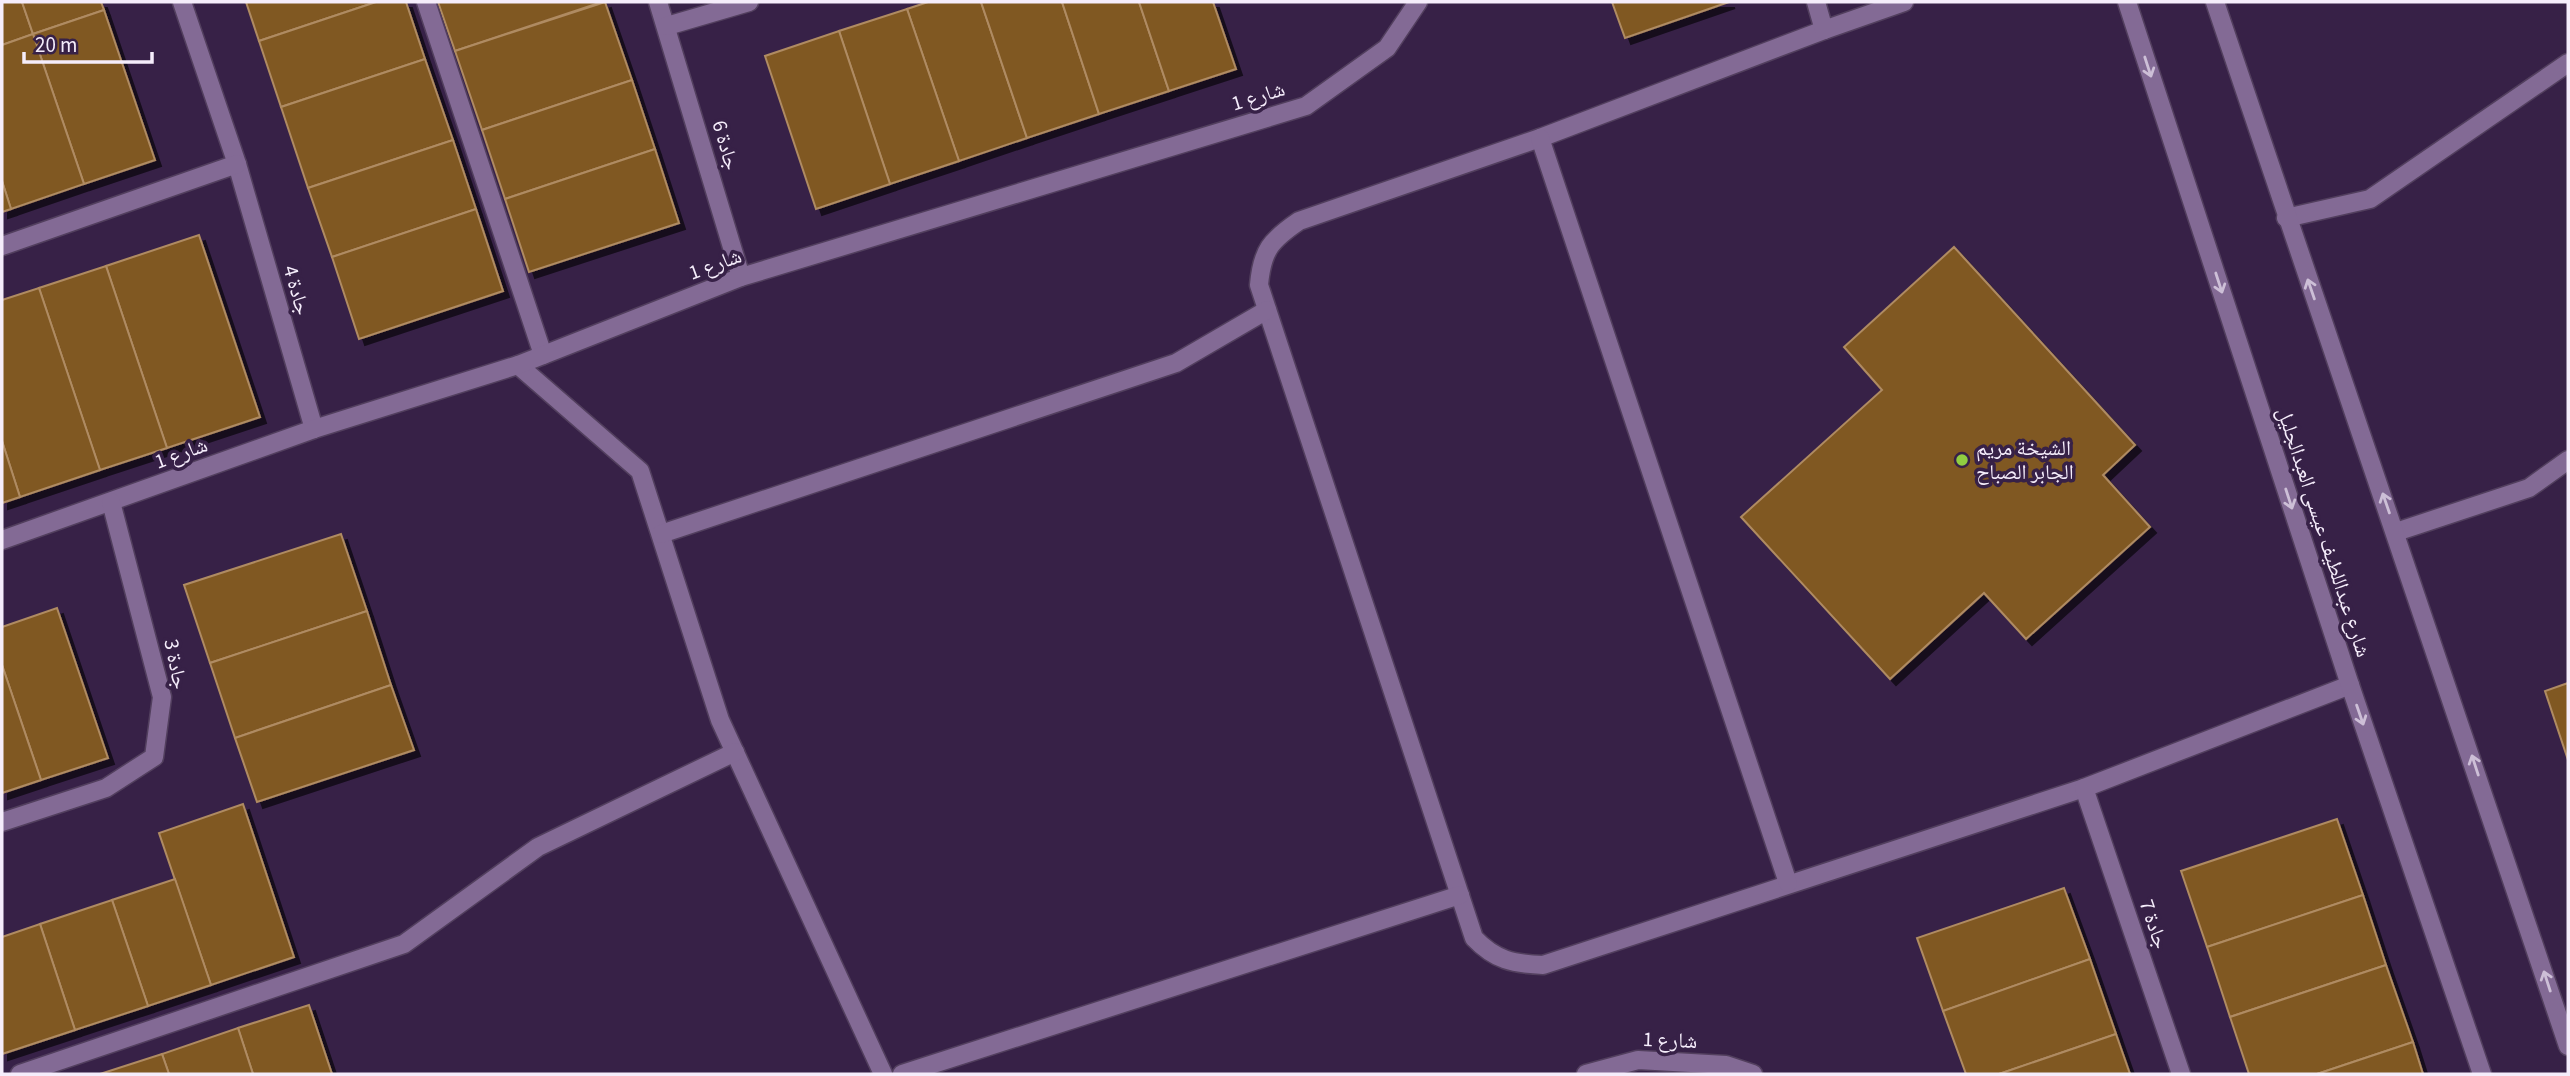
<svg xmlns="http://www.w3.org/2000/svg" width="2570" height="1076" font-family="'Source Sans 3','Noto Naskh Arabic',sans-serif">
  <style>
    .building { fill: #805824; stroke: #af8b62; stroke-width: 2; filter: url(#shadow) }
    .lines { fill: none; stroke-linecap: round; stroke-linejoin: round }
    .lane-casing { stroke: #523f5e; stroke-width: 21 }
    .street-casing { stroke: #523f5e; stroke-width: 21 }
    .secondary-casing { stroke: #523f5e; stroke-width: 21 }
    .lane { stroke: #836a95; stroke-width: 18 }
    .street { stroke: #836a95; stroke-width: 18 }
    .secondary { stroke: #836a95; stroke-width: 18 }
    .oneway { stroke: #cdbfd7 }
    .poi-dot { fill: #90cd41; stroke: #372147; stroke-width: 2.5 }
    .labels { text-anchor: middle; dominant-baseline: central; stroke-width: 7; stroke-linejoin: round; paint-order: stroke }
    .street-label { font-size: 21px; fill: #f5edfb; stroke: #372147 }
    .poi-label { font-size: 21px; fill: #f5edfb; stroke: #372147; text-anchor: start }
  </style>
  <defs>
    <filter id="shadow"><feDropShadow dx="6" dy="6" stdDeviation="0" flood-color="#0009"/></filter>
  </defs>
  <rect width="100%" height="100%" fill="#372147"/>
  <g class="building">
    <polygon points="2,2 22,2 33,34 2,45"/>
    <polygon points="22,2 101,2 104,10 33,34"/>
    <polygon points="246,2 376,2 259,41"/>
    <polygon points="376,2 406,2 425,59 281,107 259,41"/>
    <polygon points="438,2 602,2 455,51"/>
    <polygon points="605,2 632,80 482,130 455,51"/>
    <polygon points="928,2 981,2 1027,138 959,161 907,9"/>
    <polygon points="981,2 1062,2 1099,114 1027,138"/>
    <polygon points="1062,2 1139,2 1169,91 1099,114"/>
    <polygon points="1139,2 1213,2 1236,69 1169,91"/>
    <polygon points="1612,2 1729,2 1625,38"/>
    <polygon points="907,9 959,161 890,184 839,31"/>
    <polygon points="104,10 155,160 84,184 33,34"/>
    <polygon points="839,31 890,184 816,209 765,56"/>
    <polygon points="33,34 84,184 11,209 2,181 2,45"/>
    <polygon points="425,59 453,140 308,188 281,107"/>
    <polygon points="632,80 655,149 505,199 482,130"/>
    <polygon points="453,140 476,209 332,257 308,188"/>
    <polygon points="655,149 679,223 529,272 505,199"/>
    <polygon points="2,181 11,209 2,212"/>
    <polygon points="476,209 503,291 359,339 332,257"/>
    <polygon points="199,235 260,417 167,448 106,266"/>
    <polygon points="1954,247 2135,445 2103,475 2150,527 2026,639 1984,593 1890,679 1741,517 1882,390 1844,347"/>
    <polygon points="106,266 167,448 100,470 39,288"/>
    <polygon points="39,288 100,470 20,497 2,441 2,300"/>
    <polygon points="2,441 20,497 2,503"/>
    <polygon points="341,534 367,611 210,663 184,585"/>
    <polygon points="57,608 108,758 41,780 2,665 2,627"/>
    <polygon points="367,611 391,685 235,738 210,663"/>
    <polygon points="2,665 41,780 2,793"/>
    <polygon points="2568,683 2568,760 2545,691"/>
    <polygon points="391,685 414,750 257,802 235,738"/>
    <polygon points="243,804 294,957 211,985 159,833"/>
    <polygon points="2337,819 2363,895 2207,947 2181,871"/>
    <polygon points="175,879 211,985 148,1006 112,900"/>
    <polygon points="2064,888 2090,959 1943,1011 1917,938"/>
    <polygon points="2363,895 2386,965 2230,1017 2207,947"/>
    <polygon points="112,900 148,1006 75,1030 40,924"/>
    <polygon points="40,924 75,1030 2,1054 2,937"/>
    <polygon points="2090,959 2116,1034 1999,1074 1966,1074 1943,1011"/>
    <polygon points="2386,965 2413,1042 2317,1074 2249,1074 2230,1017"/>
    <polygon points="309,1005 332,1074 253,1074 238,1028"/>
    <polygon points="238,1028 253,1074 169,1074 162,1054"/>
    <polygon points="2116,1034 2130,1074 1999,1074"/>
    <polygon points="2413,1042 2423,1074 2317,1074"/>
    <polygon points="162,1054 169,1074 100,1074"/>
  </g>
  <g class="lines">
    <g class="lane-casing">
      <g id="lane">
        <polyline points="426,2 543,355"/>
        <path d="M1824,30l-284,108 -241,83c-28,19 -37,29 -40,64l215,653c21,22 39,26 69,27l541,-177"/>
        <polyline points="1540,138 1788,883"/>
        <polyline points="2286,218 2370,199 2568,63"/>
        <polyline points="518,365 640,471 720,720 883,1074"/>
        <polyline points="2396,532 2529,488 2568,460"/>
        <polyline points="661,534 1176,363 1267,310"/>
        <polyline points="20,1074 404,944 538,847 735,752"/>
        <polyline points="902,1074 1460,895"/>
      </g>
    </g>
    <g class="street-casing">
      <g id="street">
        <polyline points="182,2 237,164 314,429"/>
        <polyline points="658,2 741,277"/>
        <polyline points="1816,2 1824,30 1904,2"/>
        <polyline points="667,26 749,2"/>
        <polyline points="2,246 237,164"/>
        <polyline points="2,540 314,429 518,365 741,277 1306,106 1387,48 1418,2"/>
        <polyline points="2,822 106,788 154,757 162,697 111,502"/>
        <polyline points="1586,1074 1638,1060 1726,1065 1753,1074"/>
        <polyline points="2181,1074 2084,788 2350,685"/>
      </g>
    </g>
    <g class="secondary-casing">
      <g id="secondary">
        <polyline points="2127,2 2350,685 2482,1074"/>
        <polyline points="2215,2 2568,1046"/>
      </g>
    </g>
    <use href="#lane" class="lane"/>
    <use href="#street" class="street"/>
    <use href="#secondary" class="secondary"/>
  </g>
  <defs><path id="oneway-shaft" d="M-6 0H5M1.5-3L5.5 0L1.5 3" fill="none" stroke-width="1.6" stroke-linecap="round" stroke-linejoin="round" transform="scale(1.75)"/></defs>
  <g class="oneway">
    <use href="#oneway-shaft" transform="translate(2148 67) rotate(72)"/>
    <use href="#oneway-shaft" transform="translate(2219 283) rotate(72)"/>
    <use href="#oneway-shaft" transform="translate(2311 289) rotate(-109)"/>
    <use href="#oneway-shaft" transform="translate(2289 499) rotate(72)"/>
    <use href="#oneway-shaft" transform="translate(2386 503) rotate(-109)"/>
    <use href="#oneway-shaft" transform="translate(2360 715) rotate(71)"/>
    <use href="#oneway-shaft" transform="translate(2475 765) rotate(-108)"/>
    <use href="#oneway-shaft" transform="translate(2547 981) rotate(-108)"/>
  </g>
  <circle class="poi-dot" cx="1962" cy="460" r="7"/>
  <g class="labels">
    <g class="street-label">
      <text transform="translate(1258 96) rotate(-17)">شارع 1</text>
      <text transform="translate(726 145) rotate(74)">جادة 6</text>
      <text transform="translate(715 264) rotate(-20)">شارع 1</text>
      <text transform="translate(297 290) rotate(74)">جادة 4</text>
      <text transform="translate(181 453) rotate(-20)">شارع 1</text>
      <text transform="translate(2324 532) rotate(72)">شارع عبداللطيف عيسى العبدالجليل</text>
      <text transform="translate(176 664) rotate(79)">جادة 3</text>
      <text transform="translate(2154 924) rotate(71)">جادة 7</text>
      <text transform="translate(1670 1040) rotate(2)">شارع 1</text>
    </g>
    <g class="poi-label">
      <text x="1976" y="448">الشيخة مريم<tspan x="1976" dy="24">الجابر الصباح</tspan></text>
    </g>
  </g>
  <rect width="2570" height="1076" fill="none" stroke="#f5edfb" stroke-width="7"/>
  <path d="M24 52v10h128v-10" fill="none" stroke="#f5edfb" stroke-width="3.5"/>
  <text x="35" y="52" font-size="21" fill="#f5edfb" stroke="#372147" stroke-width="5" paint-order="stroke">20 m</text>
</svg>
